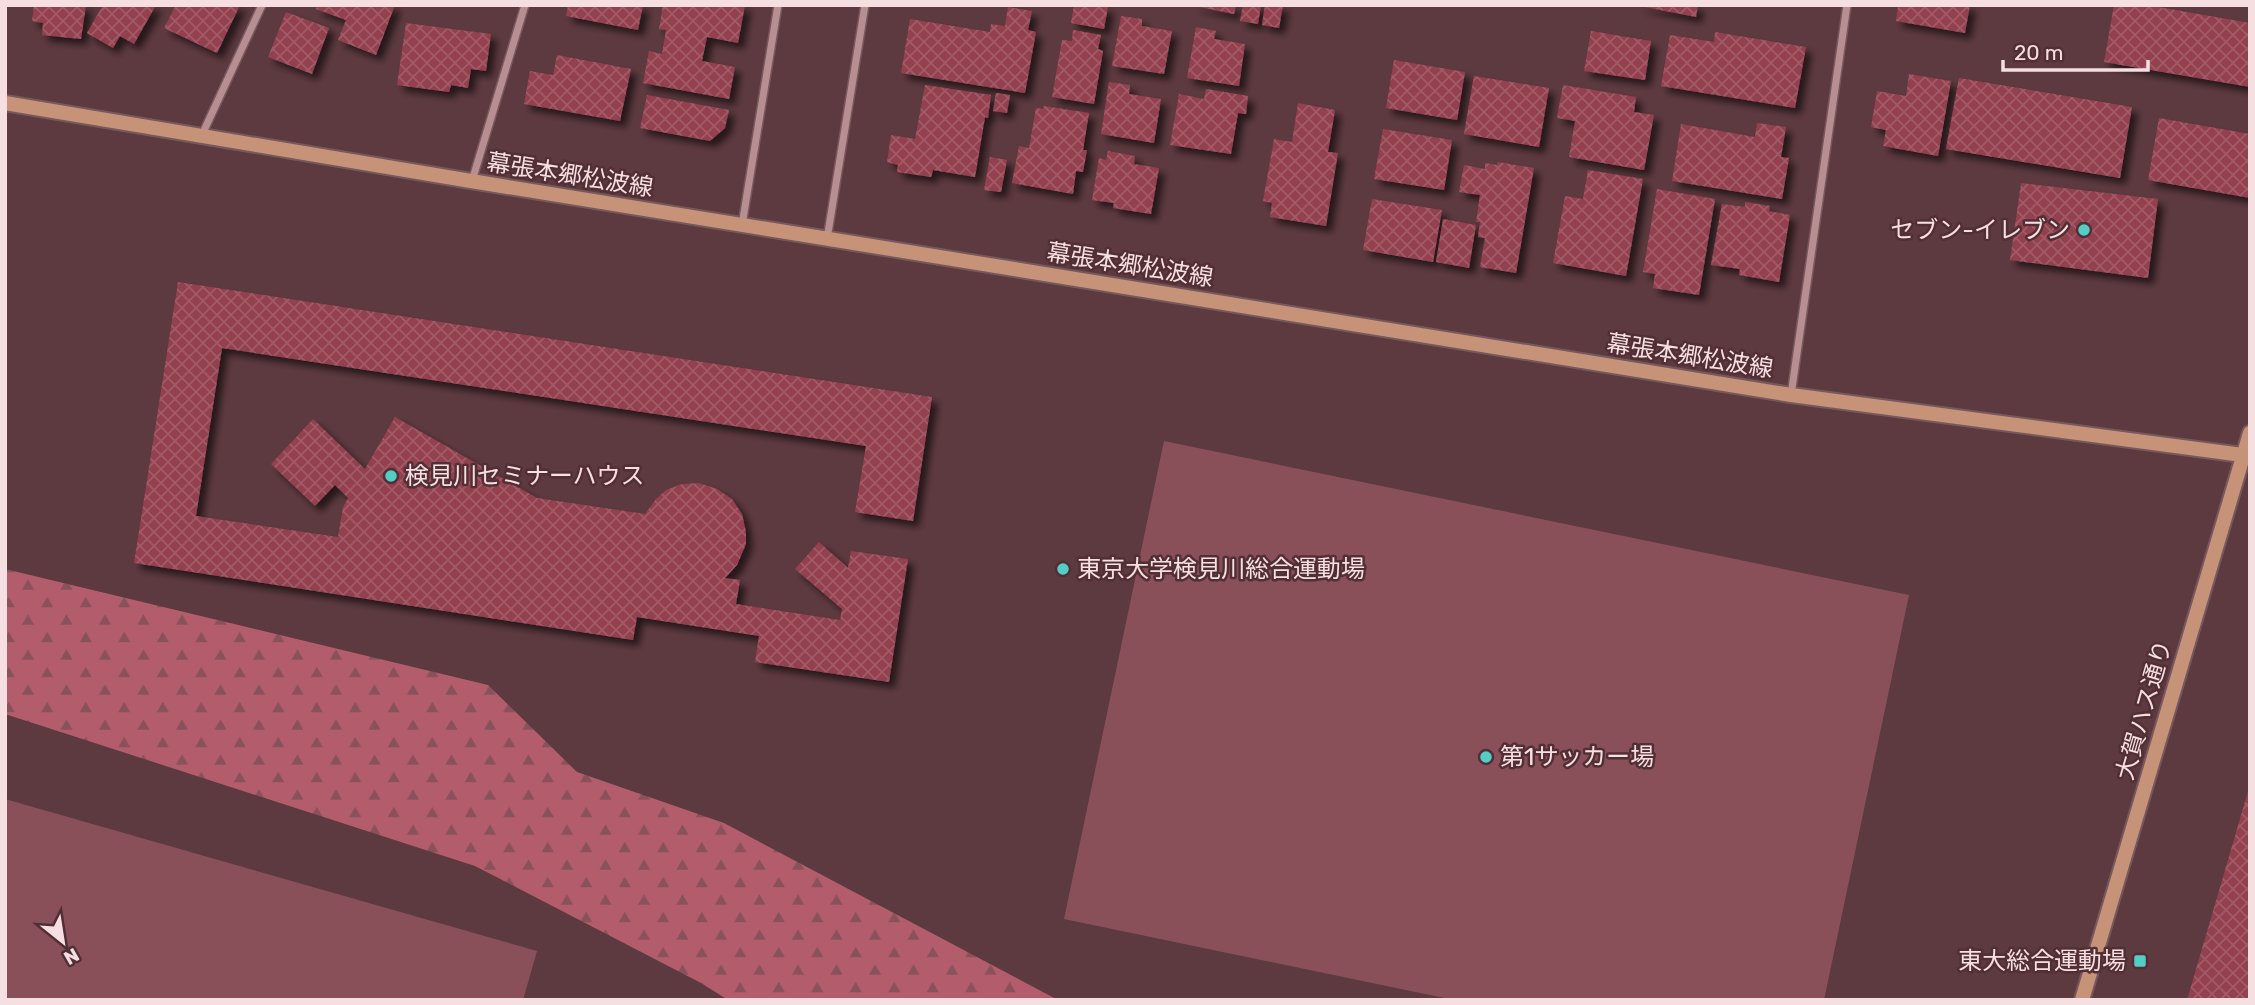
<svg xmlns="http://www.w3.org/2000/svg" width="2255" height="1005" font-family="Rubik,'Noto Sans JP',sans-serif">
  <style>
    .forest { fill: url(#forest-firs) }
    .pitch { fill: #8a5059 }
    .building { fill: url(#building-cross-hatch); filter: url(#shadow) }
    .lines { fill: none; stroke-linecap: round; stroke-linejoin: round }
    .street-casing { stroke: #77595d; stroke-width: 10 }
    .secondary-casing { stroke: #77595d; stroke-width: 18 }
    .street { stroke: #b78e92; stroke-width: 7 }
    .secondary { stroke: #c69379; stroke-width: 14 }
    .poi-dot { fill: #54cdc7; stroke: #522f34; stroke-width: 2.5 }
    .labels { text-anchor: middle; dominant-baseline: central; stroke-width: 5; stroke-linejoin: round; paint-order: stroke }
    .street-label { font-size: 24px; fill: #f6dfe1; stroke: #522f34 }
    .poi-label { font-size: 24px; fill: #f6dfe1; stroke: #522f34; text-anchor: start }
  </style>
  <defs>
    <pattern id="forest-firs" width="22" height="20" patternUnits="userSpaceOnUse" patternTransform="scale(1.75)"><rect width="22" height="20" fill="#b35c6b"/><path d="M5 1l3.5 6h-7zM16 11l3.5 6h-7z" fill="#89525b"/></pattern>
    <pattern id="building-cross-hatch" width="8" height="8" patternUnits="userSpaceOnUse" patternTransform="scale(1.75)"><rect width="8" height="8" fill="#933f4f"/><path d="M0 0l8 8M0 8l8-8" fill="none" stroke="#a35a68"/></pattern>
    <filter id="shadow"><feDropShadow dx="6" dy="6" stdDeviation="3.5" flood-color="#0009"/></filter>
  </defs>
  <rect width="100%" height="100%" fill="#5d3a3f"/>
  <polygon class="forest" points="5,569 488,685 577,772 724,823 1058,1000 728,1000 701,983 475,866 5,714"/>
  <g class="pitch">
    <polygon points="1164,441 1909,595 1824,1000 1454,1000 1064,919"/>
    <polygon points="5,799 537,951 523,1000 5,1000"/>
  </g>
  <g class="building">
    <polygon points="34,5 86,5 81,39 42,35 43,23 32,21"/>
    <polygon points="103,5 156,5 134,44 120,36 113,48 87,33"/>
    <polygon points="176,5 240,5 217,53 164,28"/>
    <polygon points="317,5 395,5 376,55 338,40 346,20 316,9"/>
    <polygon points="568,5 643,5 638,30 566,16"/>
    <polygon points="663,5 745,5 738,43 707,37 702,61 735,67 729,99 643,83 649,51 662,54 666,30 659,29"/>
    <polygon points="1074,5 1108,7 1104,29 1071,23"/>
    <polygon points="1190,5 1236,5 1234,14"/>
    <polygon points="1243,5 1261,5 1258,24 1240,21"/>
    <polygon points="1265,5 1283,5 1279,28 1262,25"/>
    <polygon points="1635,5 1698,5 1696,17"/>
    <polygon points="1898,5 1970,5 1965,33 1896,21"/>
    <polygon points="2114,5 2147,5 2250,23 2250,87 2104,62"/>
    <polygon points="1008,7 1032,11 1028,30 1036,32 1025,93 901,73 910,19 990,32 991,24 1005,26"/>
    <polygon points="286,12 329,28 312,74 268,57"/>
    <polygon points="1121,16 1142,19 1142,26 1172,31 1164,74 1112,66"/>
    <polygon points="406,23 491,34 486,71 471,69 468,88 451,85 449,92 397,85"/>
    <polygon points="1196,27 1216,31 1214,39 1245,44 1239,86 1187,78"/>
    <polygon points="1073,30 1101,35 1098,49 1103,51 1094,104 1052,97 1062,40 1072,41"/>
    <polygon points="1591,31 1651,41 1645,80 1584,71"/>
    <polygon points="1715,32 1806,47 1795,108 1661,86 1670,35 1714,42"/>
    <polygon points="557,55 631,69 620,121 524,104 530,71 553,75"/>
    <polygon points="1394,60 1465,72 1457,120 1386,108"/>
    <polygon points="1909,74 1951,81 1938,156 1883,146 1886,130 1871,127 1877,91 1906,96"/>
    <polygon points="1474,76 1549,88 1539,147 1464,134"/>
    <polygon points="1959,78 2132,107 2120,178 1946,149"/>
    <polygon points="1109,82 1130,85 1129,94 1161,99 1154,143 1101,134"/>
    <polygon points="925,85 991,95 988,118 985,117 975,177 933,170 931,177 897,172 898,165 887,162 891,135 915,139"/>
    <polygon points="1563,85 1636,97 1634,112 1654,115 1644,170 1569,157 1575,121 1557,118"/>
    <polygon points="1206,89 1248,96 1246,114 1238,113 1231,154 1170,145 1179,94 1204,99"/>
    <polygon points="996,93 1010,95 1007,113 993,111"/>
    <polygon points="647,95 729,110 725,128 710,141 640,128"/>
    <polygon points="1298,103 1335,110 1328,152 1338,153 1326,226 1270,217 1272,203 1263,201 1274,139 1292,142"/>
    <polygon points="1044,106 1089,113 1083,150 1087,150 1083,172 1076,171 1073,194 1012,183 1019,146 1029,148 1036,108 1043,109"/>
    <polygon points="2159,118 2250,134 2250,198 2148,180"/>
    <polygon points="1757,123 1786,127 1781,157 1789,158 1782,199 1672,181 1681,124 1755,137"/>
    <polygon points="1383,129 1452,140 1444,190 1374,179"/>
    <polygon points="1108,151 1135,156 1134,164 1159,168 1151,214 1113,208 1114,203 1092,200 1099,158 1106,160"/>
    <polygon points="990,157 1007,160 1001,192 984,190"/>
    <polygon points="1498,162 1534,168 1516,273 1480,267 1485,238 1478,237 1480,222 1476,222 1480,195 1459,192 1464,165 1485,169 1485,163 1497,165"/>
    <polygon points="1588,170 1643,179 1626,276 1553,263 1565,196 1583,199"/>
    <polygon points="2021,183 2158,199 2148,278 2010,260"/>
    <polygon points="1657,189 1715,199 1699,295 1653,288 1655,274 1643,272"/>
    <polygon points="1372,199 1442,210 1433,262 1363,250"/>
    <polygon points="1745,202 1770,206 1769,211 1790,215 1779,282 1739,275 1740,269 1711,265 1722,204 1745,207"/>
    <polygon points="1443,219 1476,225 1469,268 1436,262"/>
    <polygon points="178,282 932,397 913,521 855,512 866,446 222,348 196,516 338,537 343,507 348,498 335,485 315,506 271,464 313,419 365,469 395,417 537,498 645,514 656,499 666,490 682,484 699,483 717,489 732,499 742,514 746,532 746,544 737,565 725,578 740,580 736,604 840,620 842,609 795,569 819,542 848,568 851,551 908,559 889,682 755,662 759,636 637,617 633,640 134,563"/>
    <polygon points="2249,788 2250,1000 2187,1000"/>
  </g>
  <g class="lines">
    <g class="street-casing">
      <g id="street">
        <polyline points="201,137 262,5"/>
        <polyline points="472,181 525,5"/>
        <polyline points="742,225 778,5"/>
        <polyline points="827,239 865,5"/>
        <polyline points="1791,395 1847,5"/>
      </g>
    </g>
    <g class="secondary-casing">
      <g id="secondary">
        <polyline points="5,103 471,181 1791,395 2250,456"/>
        <polyline points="2082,1000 2250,433"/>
      </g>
    </g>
    <use href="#street" class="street"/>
    <use href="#secondary" class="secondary"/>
  </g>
  <g class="poi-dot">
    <circle cx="2084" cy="230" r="7"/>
    <circle cx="391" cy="476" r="7"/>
    <circle cx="1063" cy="569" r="7"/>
    <circle cx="1486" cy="757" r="7"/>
    <rect x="2133" y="954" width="14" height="14" rx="3.5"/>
  </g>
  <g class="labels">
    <g class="street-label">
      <text transform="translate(570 175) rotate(9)">幕張本郷松波線</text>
      <text transform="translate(1130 265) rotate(9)">幕張本郷松波線</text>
      <text transform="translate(1690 356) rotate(9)">幕張本郷松波線</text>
      <text transform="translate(2144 710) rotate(-74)">大賀ハス通り</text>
    </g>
    <g class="poi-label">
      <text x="2070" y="230" text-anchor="end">セブン-イレブン</text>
      <text x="405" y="476">検見川セミナーハウス</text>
      <text x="1077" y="569">東京大学検見川総合運動場</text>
      <text x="1500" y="757">第1サッカー場</text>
      <text x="2126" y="961" text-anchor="end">東大総合運動場</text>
    </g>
  </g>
  <rect width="2255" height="1005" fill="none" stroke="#f6dfe1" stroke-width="14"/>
  <g transform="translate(63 942) rotate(150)" stroke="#522f34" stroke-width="5" paint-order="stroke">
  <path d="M0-5L12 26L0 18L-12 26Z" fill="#f6dfe1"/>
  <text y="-10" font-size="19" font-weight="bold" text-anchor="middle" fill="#f6dfe1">N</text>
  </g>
  <path d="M2003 60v10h145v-10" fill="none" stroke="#f6dfe1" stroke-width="3.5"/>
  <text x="2014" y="60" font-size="21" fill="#f6dfe1" stroke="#522f34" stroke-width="5" paint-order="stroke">20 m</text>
</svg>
